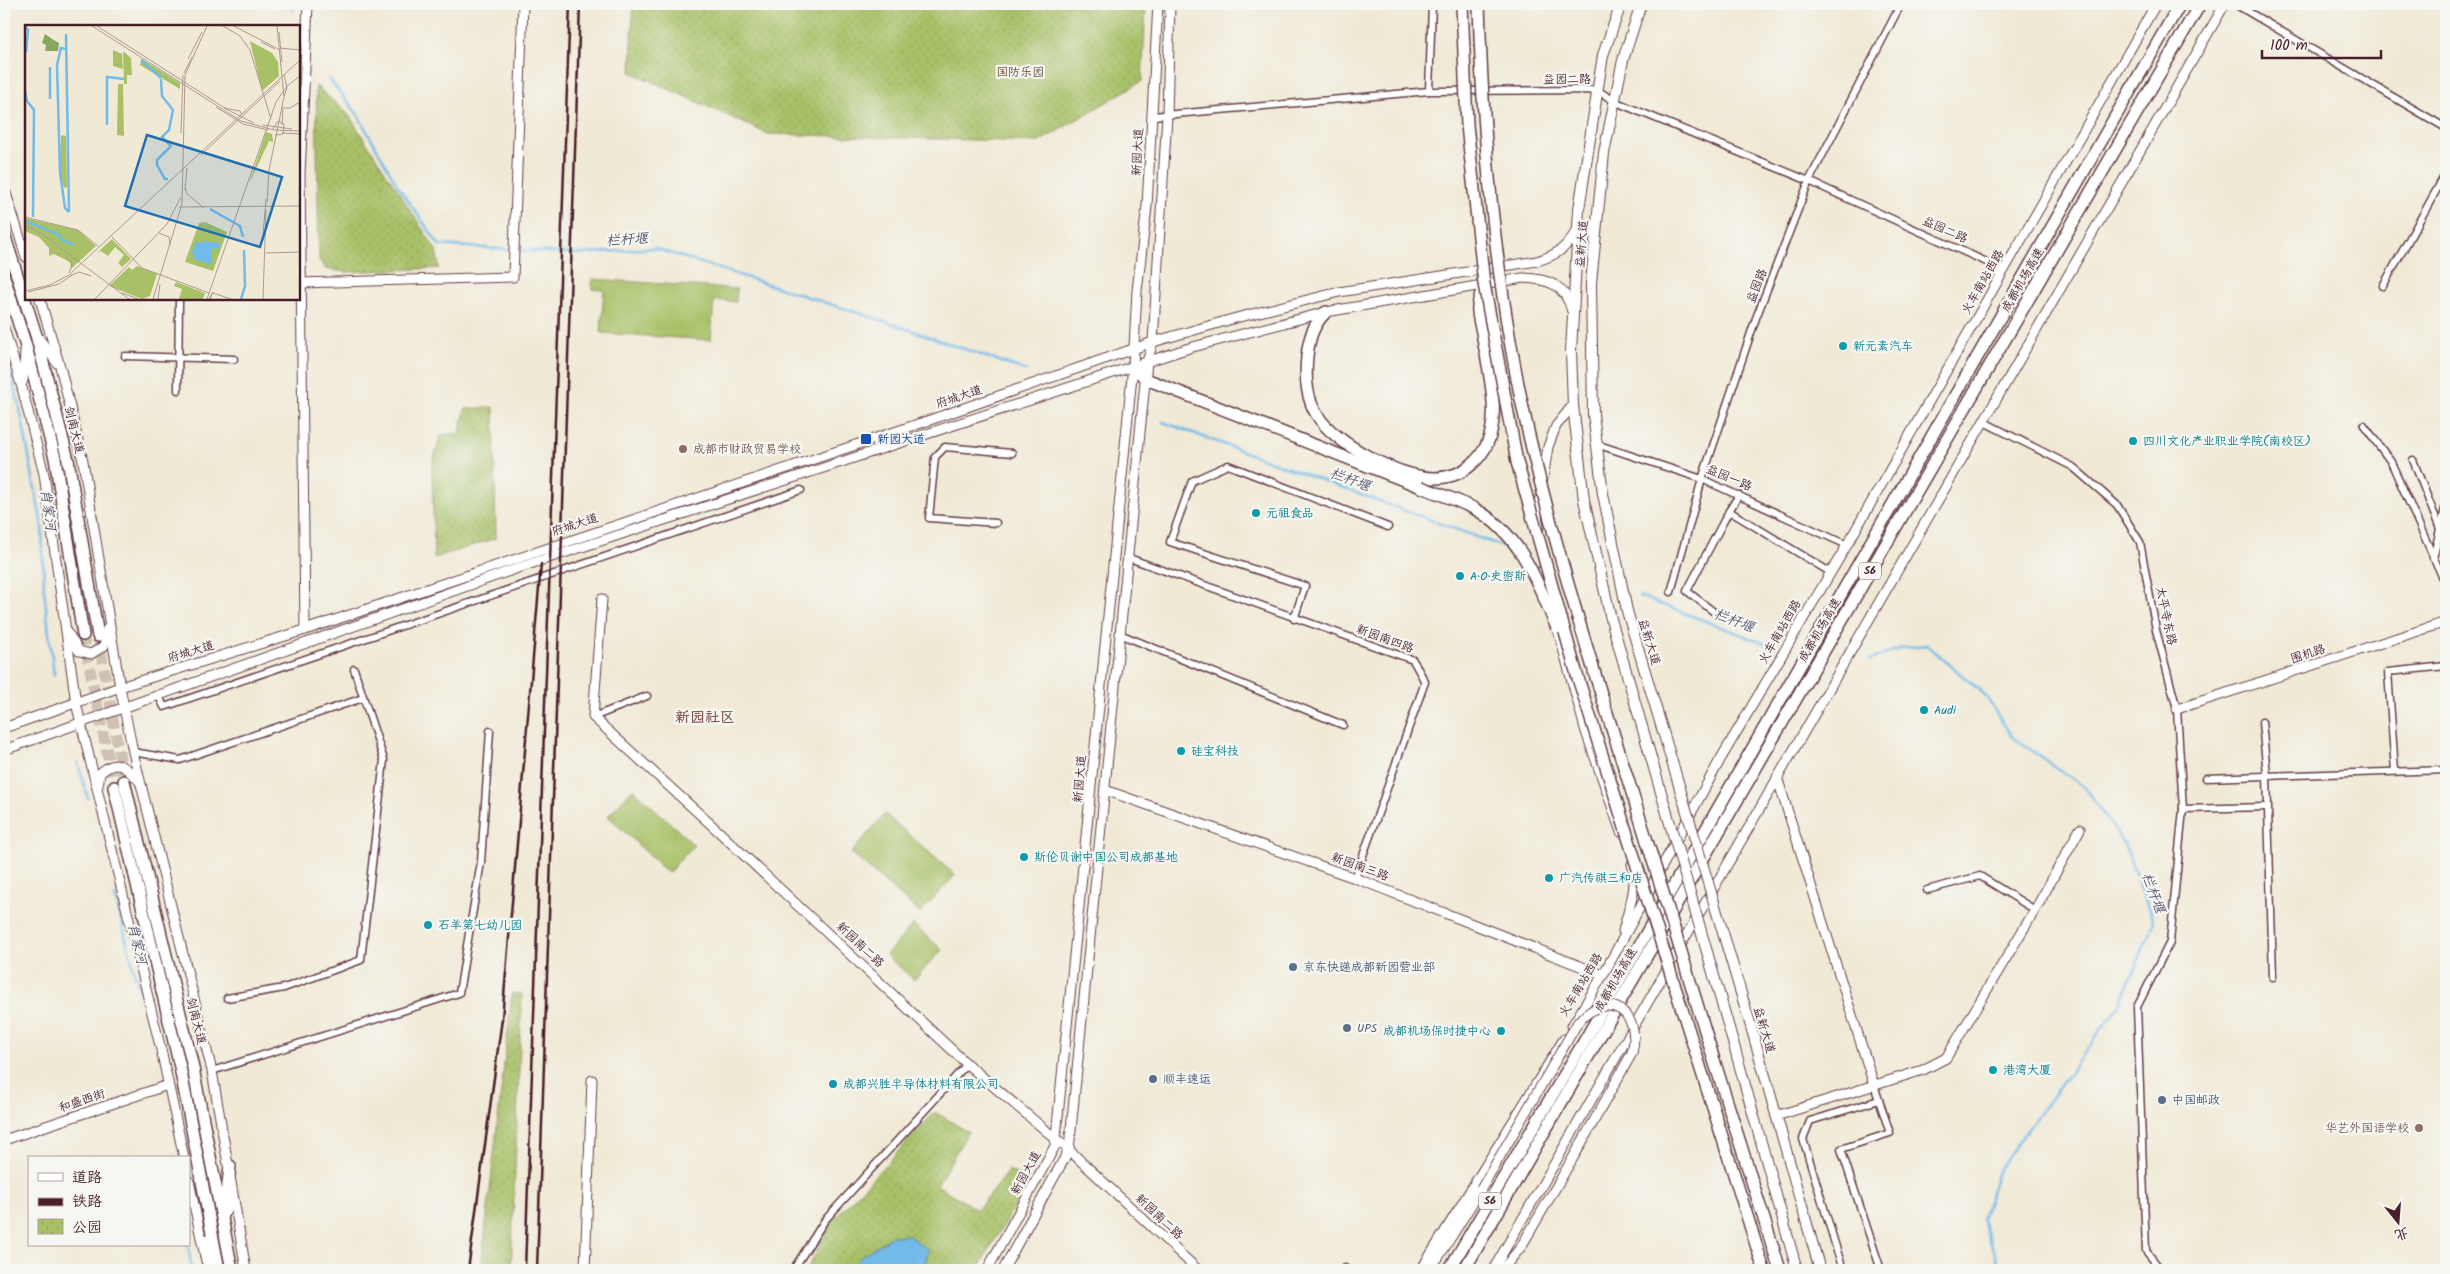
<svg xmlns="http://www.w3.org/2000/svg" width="2450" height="1274" font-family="Kalam,'LXGW WenKai TC',sans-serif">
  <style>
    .park { fill: url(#park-dots); stroke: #797049 }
    .pitch { fill: #a8c167; stroke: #797049 }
    .water { fill: #71bae9; stroke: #5e6c8a }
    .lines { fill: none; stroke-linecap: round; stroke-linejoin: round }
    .stream { stroke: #71bae9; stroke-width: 2.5 }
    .highway-tunnel { stroke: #cfc1b3; stroke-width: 11; stroke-dasharray: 11 5.5; stroke-linecap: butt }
    .street-casing { stroke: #633d44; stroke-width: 9 }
    .secondary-casing { stroke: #633d44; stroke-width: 11 }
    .primary-casing { stroke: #633d44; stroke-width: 12 }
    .highway-casing { stroke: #633d44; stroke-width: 14 }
    .street { stroke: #fff; stroke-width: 6 }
    .secondary { stroke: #fff; stroke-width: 9 }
    .primary { stroke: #fff; stroke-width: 10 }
    .highway { stroke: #fff; stroke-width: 11 }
    .rail { stroke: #4a1f2b; stroke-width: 2.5 }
    .secondary-bridge-casing { stroke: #633d44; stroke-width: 11; stroke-linecap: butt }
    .primary-bridge-casing { stroke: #633d44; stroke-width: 12; stroke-linecap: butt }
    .highway-bridge-casing { stroke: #633d44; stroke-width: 14; stroke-linecap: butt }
    .secondary-bridge { stroke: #fff; stroke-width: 9 }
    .primary-bridge { stroke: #fff; stroke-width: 10 }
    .highway-bridge { stroke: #fff; stroke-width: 11 }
    .culture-dot { fill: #0f9aa8; stroke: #f6f6f2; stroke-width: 2 }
    .transit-dot { fill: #1a4fb4; stroke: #f6f6f2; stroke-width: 2 }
    .education-dot { fill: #8d6e63; stroke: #f6f6f2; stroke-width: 2 }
    .service-dot { fill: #5c6f8a; stroke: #f6f6f2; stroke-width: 2 }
    .labels { text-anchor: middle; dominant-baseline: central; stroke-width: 4.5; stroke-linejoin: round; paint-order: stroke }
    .shield { fill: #f6f6f2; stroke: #7e6067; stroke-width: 1 }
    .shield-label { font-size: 11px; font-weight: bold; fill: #4a1f2b }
    .park-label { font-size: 12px; fill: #66503d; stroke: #f6f6f2 }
    .street-label { font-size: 12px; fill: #4a1f2b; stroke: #f6f6f2 }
    .culture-label { font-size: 12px; fill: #0d838f; stroke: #f6f6f2; text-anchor: start }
    .transit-label { font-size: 12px; fill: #164399; stroke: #f6f6f2; text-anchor: start }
    .education-label { font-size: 12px; fill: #785e54; stroke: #f6f6f2; text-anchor: start }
    .service-label { font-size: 12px; fill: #4e5e75; stroke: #f6f6f2; text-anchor: start }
    .water-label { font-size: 14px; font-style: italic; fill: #58556e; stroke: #f6f6f2 }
    .quarter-label { font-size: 15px; font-weight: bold; fill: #83524a; stroke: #f6f6f2 }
    .inset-river { fill: none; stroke: #71bae9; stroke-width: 2.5 }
    .inset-road { fill: none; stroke: #ae9891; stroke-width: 1 }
    .view { fill: #1f6fb2; fill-opacity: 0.15; stroke: #1f6fb2; stroke-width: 2.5 }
    .inset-edge { fill: none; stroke: #4a1f2b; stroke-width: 2.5 }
  </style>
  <defs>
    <pattern id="park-dots" width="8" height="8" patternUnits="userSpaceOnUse" patternTransform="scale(1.25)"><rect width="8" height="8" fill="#a8c167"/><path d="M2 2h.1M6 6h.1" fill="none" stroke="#92a55a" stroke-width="1.8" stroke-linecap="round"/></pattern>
  </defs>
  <rect width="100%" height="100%" fill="#f6f6f2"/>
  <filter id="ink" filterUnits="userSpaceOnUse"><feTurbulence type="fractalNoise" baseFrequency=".02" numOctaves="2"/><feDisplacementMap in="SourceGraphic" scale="10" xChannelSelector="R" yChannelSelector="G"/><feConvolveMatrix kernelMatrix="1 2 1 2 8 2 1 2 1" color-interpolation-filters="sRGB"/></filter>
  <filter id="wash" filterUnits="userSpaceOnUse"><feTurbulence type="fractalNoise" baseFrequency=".0096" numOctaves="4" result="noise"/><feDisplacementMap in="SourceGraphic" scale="20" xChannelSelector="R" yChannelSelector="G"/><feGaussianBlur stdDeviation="1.12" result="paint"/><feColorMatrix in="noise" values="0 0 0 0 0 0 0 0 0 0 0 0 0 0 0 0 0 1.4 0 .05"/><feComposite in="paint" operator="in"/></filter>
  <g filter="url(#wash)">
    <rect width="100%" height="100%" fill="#f0e9d5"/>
    <g class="park">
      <polygon points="633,4 1146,4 1142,81 1039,142 768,134 631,72"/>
      <polygon points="316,86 348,114 436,250 439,268 346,272 326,269 319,260"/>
      <polygon points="494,407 496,538 434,558 432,464 441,435 460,433 465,409"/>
      <polygon points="512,993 522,994 511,1270 481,1270"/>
      <polygon points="935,1112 968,1132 937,1185 977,1210 1009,1170 1029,1182 977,1270 807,1270 833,1220"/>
    </g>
    <g class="pitch">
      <polygon points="592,279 737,289 736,302 714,300 711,340 601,333 604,290 592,289"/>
      <polygon points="633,789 694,845 668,873 608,816"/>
      <polygon points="885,814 955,875 920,913 851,853"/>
      <polygon points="913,924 942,950 914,980 886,955"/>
    </g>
    <polygon class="water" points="908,1235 928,1250 924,1270 848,1270 863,1255 892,1236"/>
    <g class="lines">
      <g class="stream">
        <polyline points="291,4 293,10"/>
        <polyline points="329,79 356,112 399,188 439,245 579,254 654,248 896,325 1027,371"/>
        <polyline points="4,351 19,403 42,526 44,590 54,675"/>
        <polyline points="1163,422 1515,551"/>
        <polyline points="1639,596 1766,644"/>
        <polyline points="1870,660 1901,648 1927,645 1985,695 2012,737 2083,786 2124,843 2154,923 2119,1006 1999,1168 1982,1219 2001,1270"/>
        <polyline points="78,763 88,798"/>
        <polyline points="115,896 141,997"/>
        <polyline points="174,1156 174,1158"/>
        <polyline points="188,1245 192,1270"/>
      </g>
    </g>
  </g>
  <g filter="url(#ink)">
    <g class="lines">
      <g class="highway-tunnel">
        <polyline points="83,635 114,787"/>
        <polyline points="98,636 124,781"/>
      </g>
      <g class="street-casing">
        <g id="street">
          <polyline points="2235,4 2446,128"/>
          <polyline points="1429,91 1432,4"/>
          <polyline points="1153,116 1429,91 1597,90 1616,102 1809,181 2004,270"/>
          <polyline points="2383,286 2446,173"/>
          <polyline points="125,356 234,359"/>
          <polyline points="178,390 179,299"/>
          <polyline points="1984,422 2073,467 2117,505 2140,542 2156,630 2177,709 2183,809 2267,807"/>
          <polyline points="2364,425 2391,462 2446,585"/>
          <polyline points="1596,444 1702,479 1847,545"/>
          <polyline points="2413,460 2440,529"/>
          <polyline points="1729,511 1739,495"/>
          <polyline points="996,523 929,518 935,457 945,447 1012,453"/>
          <polyline points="1129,558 1413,660 1425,682 1355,878"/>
          <polyline points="2433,558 2446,505"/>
          <polyline points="1671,592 1702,479 1756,318 1809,181 1901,4"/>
          <polyline points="1714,612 1687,591 1729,511 1830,572"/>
          <polyline points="1294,619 1305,586 1170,542 1192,481 1228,465 1388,527"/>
          <polyline points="1122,635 1343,725"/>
          <polyline points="159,696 164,707 801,490"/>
          <polyline points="593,717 647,696"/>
          <polyline points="2262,722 2267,775 2273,977"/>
          <polyline points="133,752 180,760 363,698"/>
          <polyline points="2395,771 2388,672 2446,666"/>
          <polyline points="2206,778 2446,770"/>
          <polyline points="1927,890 1980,876 2035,910"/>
          <polyline points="227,998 284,988 361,960 384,760 354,669"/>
          <polyline points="212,1071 459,993 481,862 490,731"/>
          <polyline points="1874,1085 1890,1133 1841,1149 1881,1270"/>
          <polyline points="793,1270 825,1220 967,1064"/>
          <polyline points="1344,1270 1345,1268"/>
          <polyline points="1843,1270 1803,1139 1810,1121 1879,1100"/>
          <polyline points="2161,1270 2146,1251 2137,1007 2170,942 2183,809"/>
        </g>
      </g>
      <g class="secondary-casing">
        <g id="secondary">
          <polyline points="4,187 26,257"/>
          <polyline points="299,283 513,277 523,4"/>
          <polyline points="40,299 61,370 83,461 120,687 133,752 212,1071 246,1270"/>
          <polyline points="4,328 22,388 44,474 76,703 162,1054 184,1158"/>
          <polyline points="38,337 57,363"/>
          <polyline points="23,381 25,351"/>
          <polyline points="1539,527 1537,516 1548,447 1556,426 1573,405"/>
          <polyline points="1543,569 1549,598"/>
          <polyline points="602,599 593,717 717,830 967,1064 1069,1150 1198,1270"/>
          <polyline points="1556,623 1586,732 1621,832"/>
          <polyline points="305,630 300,173 308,4"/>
          <polyline points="69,635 79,651 91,654 104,646 107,629"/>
          <polyline points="2177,709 2446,622"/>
          <path d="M4,728l116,-41 185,-57 622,-209 226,-79 83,-24 103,-26 198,-31c22,-7 28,-12 41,-32"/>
          <path d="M4,750l514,-182 671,-220 137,-36 197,-34c25,1 42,6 49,33"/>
          <polyline points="1777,777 1874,1085"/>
          <path d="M98,786l2,-13c18,-16 26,-6 40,9"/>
          <polyline points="1105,790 1355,878 1603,975"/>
          <path d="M1623,931c5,-21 16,-46 9,-67"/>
          <polyline points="1572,1026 1603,975 1720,760 1847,545 2156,4"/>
          <polyline points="1776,1116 1923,1070 1946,1058 2035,910 2080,829"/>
          <polyline points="4,1140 168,1085"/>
          <polyline points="189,1181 206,1261"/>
          <polyline points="585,1270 592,1080"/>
          <polyline points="987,1270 1055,1146 1133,366 1137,291 1147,206 1158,4"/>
          <polyline points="1003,1270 1069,1150 1147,362 1153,342 1167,116 1170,4"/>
          <polyline points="1421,1270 1564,1039"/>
          <polyline points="1426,1270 1438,1258 1481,1189"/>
          <polyline points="1493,1270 2225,4"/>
          <polyline points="1502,1270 1521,1247 1577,1151"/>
        </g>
      </g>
      <g class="primary-casing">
        <g id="primary">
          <polyline points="1603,494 1593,414 1591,283 1604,153 1623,60 1641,4"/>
          <polyline points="1584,500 1573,405 1571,351 1579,209 1603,55 1621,4"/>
          <polyline points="1752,1030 1820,1270"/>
          <polyline points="1731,1035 1797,1270"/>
        </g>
      </g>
      <g class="highway-casing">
        <g id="highway">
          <polyline points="4,234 36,335 68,460 98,636"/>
          <polyline points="4,277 25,343 55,458 83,635"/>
          <path d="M1326,312c-13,12 -17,27 -19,44 -2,20 -1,42 10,59 18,29 83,63 117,63 14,0 28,-5 38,-14 37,-31 16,-91 10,-132 -2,-8 -5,-18 -4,-26 1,-8 4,-15 6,-22"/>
          <polyline points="1133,366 1146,379 1421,487"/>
          <polyline points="124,781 192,1063 232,1270"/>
          <polyline points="114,787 180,1067 219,1270"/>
          <polyline points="1714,1060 1780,1270"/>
          <polyline points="225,1211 230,1166"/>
          <polyline points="209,1240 209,1270"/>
          <polyline points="1449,1270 1585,1040 2180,4"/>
          <polyline points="1464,1270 2200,4"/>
        </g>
      </g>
      <use href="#street" class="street"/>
      <use href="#secondary" class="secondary"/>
      <use href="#primary" class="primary"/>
      <use href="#highway" class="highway"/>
      <g class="rail">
        <polyline points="468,1270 502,1019 541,564"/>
        <path d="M525,1270c14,-422 30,-844 45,-1266"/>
        <polyline points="537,1270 580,4"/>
      </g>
      <g class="secondary-bridge-casing">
        <path id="secondary-bridge" d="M1481,1189l97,-167c31,-34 64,-9 54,31l-55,98"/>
      </g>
      <g class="primary-bridge-casing">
        <g id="primary-bridge">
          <polyline points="1603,494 1627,611 1752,1030"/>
          <polyline points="1584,500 1611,619 1731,1035"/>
        </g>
      </g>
      <g class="highway-bridge-casing">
        <g id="highway-bridge">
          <polyline points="1462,4 1467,125 1484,284 1517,462 1577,675 1764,1270"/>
          <path d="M1479,4c4,149 18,299 53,444 27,113 62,224 97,335 29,92 57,185 85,277"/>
          <path d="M1421,487c18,7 37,13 54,22 47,26 62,73 82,119"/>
        </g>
      </g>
      <use href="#secondary-bridge" class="secondary-bridge"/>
      <use href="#primary-bridge" class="primary-bridge"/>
      <use href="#highway-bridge" class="highway-bridge"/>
    </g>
  </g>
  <g class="culture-dot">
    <circle cx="1843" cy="346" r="5"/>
    <circle cx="2133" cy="441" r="5"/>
    <circle cx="1256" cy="513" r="5"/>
    <circle cx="1460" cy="576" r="5"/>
    <circle cx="1924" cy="710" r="5"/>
    <circle cx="1181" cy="751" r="5"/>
    <circle cx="1024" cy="857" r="5"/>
    <circle cx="1549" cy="878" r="5"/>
    <circle cx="428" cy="925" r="5"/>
    <circle cx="1501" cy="1031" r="5"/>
    <circle cx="1993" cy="1070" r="5"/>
    <circle cx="833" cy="1084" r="5"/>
  </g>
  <rect class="transit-dot" x="860" y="433" width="12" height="12" rx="2.5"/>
  <g class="education-dot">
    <circle cx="683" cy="449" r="5"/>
    <circle cx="2419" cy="1128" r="5"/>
  </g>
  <g class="service-dot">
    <circle cx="1293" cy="967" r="5"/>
    <circle cx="1347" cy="1028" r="5"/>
    <circle cx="1153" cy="1079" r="5"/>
    <circle cx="2162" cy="1100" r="5"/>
  </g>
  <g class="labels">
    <g class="shield">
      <rect x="1859" y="562.5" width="22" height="17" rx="4"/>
      <rect x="1479" y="1192.5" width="22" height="17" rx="4"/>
    </g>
    <g class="shield-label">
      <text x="1870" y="571">S6</text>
      <text x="1490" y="1201">S6</text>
    </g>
    <g class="park-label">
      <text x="1020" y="72">国防乐园</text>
    </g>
    <g class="street-label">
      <text x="1567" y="79">益园二路</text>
      <text transform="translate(1138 152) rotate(-87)">新园大道</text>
      <text transform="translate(1945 230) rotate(24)">益园二路</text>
      <text transform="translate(1582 244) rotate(-85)">益新大道</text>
      <text transform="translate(2023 280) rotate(-60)">成都机场高速</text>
      <text transform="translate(1983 282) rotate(-60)">火车南站西路</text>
      <text transform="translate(1757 286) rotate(-69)">益园路</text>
      <text transform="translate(959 397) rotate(-19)">府城大道</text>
      <text transform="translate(74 430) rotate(76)">剑南大道</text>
      <text transform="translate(1729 478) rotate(23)">益园一路</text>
      <text transform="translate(575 525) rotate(-18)">府城大道</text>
      <text transform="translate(2166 616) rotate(78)">太平寺东路</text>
      <text transform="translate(1820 630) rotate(-60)">成都机场高速</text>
      <text transform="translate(1780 632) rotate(-60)">火车南站西路</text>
      <text transform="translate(1385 639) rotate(20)">新园南四路</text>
      <text transform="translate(1649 642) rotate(73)">益新大道</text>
      <text transform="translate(191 652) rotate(-17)">府城大道</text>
      <text transform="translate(2308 654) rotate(-18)">围机路</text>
      <text transform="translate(1080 779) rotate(-85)">新园大道</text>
      <text transform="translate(1360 867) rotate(20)">新园南三路</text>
      <text transform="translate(860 945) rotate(43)">新园南二路</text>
      <text transform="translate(1616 980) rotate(-60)">成都机场高速</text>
      <text transform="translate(1581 985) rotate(-59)">火车南站西路</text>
      <text transform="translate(196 1021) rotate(76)">剑南大道</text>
      <text transform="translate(1764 1030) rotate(74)">益新大道</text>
      <text transform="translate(82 1101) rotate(-19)">和盛西街</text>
      <text transform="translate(1026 1173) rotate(-61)">新园大道</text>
      <text transform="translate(1159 1217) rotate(43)">新园南二路</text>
    </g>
    <g class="culture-label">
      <text x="1853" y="346">新元素汽车</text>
      <text x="2143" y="441">四川文化产业职业学院(南校区)</text>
      <text x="1266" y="513">元祖食品</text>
      <text x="1470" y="576">A·O·史密斯</text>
      <text x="1934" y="710">Audi</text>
      <text x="1191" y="751">硅宝科技</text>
      <text x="1034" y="857">斯伦贝谢中国公司成都基地</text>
      <text x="1559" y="878">广汽传祺三和店</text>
      <text x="438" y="925">石羊第七幼儿园</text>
      <text x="1491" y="1031" text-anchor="end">成都机场保时捷中心</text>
      <text x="2003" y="1070">港湾大厦</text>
      <text x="843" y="1084">成都兴胜半导体材料有限公司</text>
    </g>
    <g class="transit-label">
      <text x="877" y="439">新园大道</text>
    </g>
    <g class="education-label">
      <text x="693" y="449">成都市财政贸易学校</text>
      <text x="2409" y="1128" text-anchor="end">华艺外国语学校</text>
    </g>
    <g class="service-label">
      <text x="1303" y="967">京东快递成都新园营业部</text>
      <text x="1357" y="1028">UPS</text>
      <text x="1163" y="1079">顺丰速运</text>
      <text x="2172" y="1100">中国邮政</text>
    </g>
    <g class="water-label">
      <text transform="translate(627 240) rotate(-4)">栏杆堰</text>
      <text transform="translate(1350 480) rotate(20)">栏杆堰</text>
      <text transform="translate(48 510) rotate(82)">肖家河</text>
      <text transform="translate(1734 621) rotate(21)">栏杆堰</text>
      <text transform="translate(2153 893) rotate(69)">栏杆堰</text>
      <text transform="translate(137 944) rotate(76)">肖家河</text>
    </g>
    <g class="quarter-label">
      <text x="705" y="718">新园社区</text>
    </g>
  </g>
  <g transform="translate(25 25)">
    <rect width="275" height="275" fill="#f0e9d5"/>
    <path d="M225,16l22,12 6,9 1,14 -17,15zM38,110l3,1 1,51 -3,1 -4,-14 1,-38z" fill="#a8c167"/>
    <path d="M20,9l7,5 -2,4 2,-4 7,4 -1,8h-13l1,-6 -4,-2z" fill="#86a75c"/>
    <path d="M98,26l8,7 1,17h-5v9h-3zM117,34l38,24v6l-40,-24zM241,107l6,2 1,8 -4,-1 -20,43zM0,193l53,12 18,16 -25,23 -1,-7 -16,-8 -5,2v-8l-10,-11 -14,-6zM180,197l22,10 -14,39 -28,-9 14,-39zM87,214l19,20 -9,8 -4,-4 6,-8 -9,-8 -7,9 -7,-5 -4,2zM112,241l20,8 -7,22 -8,3 -33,-13 20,-19 3,3zM151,257l29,11 -2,6h-24l3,-10 -8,-3z" fill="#a8c167"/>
    <path d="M88,25l9,4 1,15 -10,-3zM93,59h5l1,52 -7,-1z" fill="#a8c167"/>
    <path d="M172,215l2,4 4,-3 16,2v5l-7,1v16l-18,-6 -2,-7z" fill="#71bae9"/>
    <path class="inset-river" d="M0,1l3,4 -2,22M41,9l3,178M41,24l-5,-1 -4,17 3,108 5,35 4,4M116,35l20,18M25,42v32M82,52v48M136,54l1,17 11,14 -4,20 -7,7 9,9 -14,14v5l8,14h3M82,55v-3l17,2M0,66l2,10 7,9 -1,107M185,184l30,17 3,11M0,196l35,14v4l14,6M216,274l4,-13 -1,-36"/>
    <path class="inset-road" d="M67,1l149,95 33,9 26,1M72,1l131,84 26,13M198,1l17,10 10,14 21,69M209,1l46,24M254,7l3,30M236,17l14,7M255,23l20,2M163,34l14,-27M159,48l8,-16M259,49l3,14 -3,8M191,82l27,17 25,6M199,83l16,3 2,4M256,83h9l10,-6M238,100l29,4M257,100l1,-16M248,104l5,-8 6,3 -1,10 -8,1M156,108l2,-58M257,108l18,1M176,130l79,-74M160,163l2,6 17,14M160,165l2,-22M242,177l2,-32 15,-73 -7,-71M154,182l121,-1M0,192l53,13 20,16M0,200l18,10 86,64M134,208l10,4 1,8M238,210l3,-36M87,212l30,31 67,25M241,228l34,-1M42,231l5,9 -3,8M45,251l9,-4 12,4M0,266l25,-6 19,-10 231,-215M3,267l31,-8 13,-9M97,268l16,6M188,268l18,6M70,274l72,-75 14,-27M128,274l29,-95 3,-129 22,-49M133,274l2,-15M182,274l69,-197 11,-16 13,-10M184,274l4,-7 -3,7M238,274l3,-89"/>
    <path class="view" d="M122,110l135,42 -22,70 -135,-41z"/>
    <rect width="275" height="275" class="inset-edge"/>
  </g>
  <rect width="2450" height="1274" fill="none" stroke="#f6f6f2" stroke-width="20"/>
  <rect x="28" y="1156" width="162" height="90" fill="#f6f6f2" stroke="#b1a0a2"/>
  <rect x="38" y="1173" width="25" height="8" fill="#ffffff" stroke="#b1a0a2"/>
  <text x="72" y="1182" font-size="15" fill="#4a1f2b">道路</text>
  <rect x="38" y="1198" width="25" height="8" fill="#4a1f2b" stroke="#b1a0a2"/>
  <text x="72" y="1206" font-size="15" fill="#4a1f2b">铁路</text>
  <rect x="38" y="1219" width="25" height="15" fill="url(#park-dots)" stroke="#b1a0a2"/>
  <text x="72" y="1232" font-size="15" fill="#4a1f2b">公园</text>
  <g transform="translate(2398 1222) rotate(163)" stroke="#f6f6f2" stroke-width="4" paint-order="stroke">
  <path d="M0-4L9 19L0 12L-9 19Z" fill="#4a1f2b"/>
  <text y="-8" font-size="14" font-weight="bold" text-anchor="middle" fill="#4a1f2b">北</text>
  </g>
  <path d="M2262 50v8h119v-8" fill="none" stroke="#4a1f2b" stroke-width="2.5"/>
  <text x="2270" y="50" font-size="15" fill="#4a1f2b" stroke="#f6f6f2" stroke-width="4" paint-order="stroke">100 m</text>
</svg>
